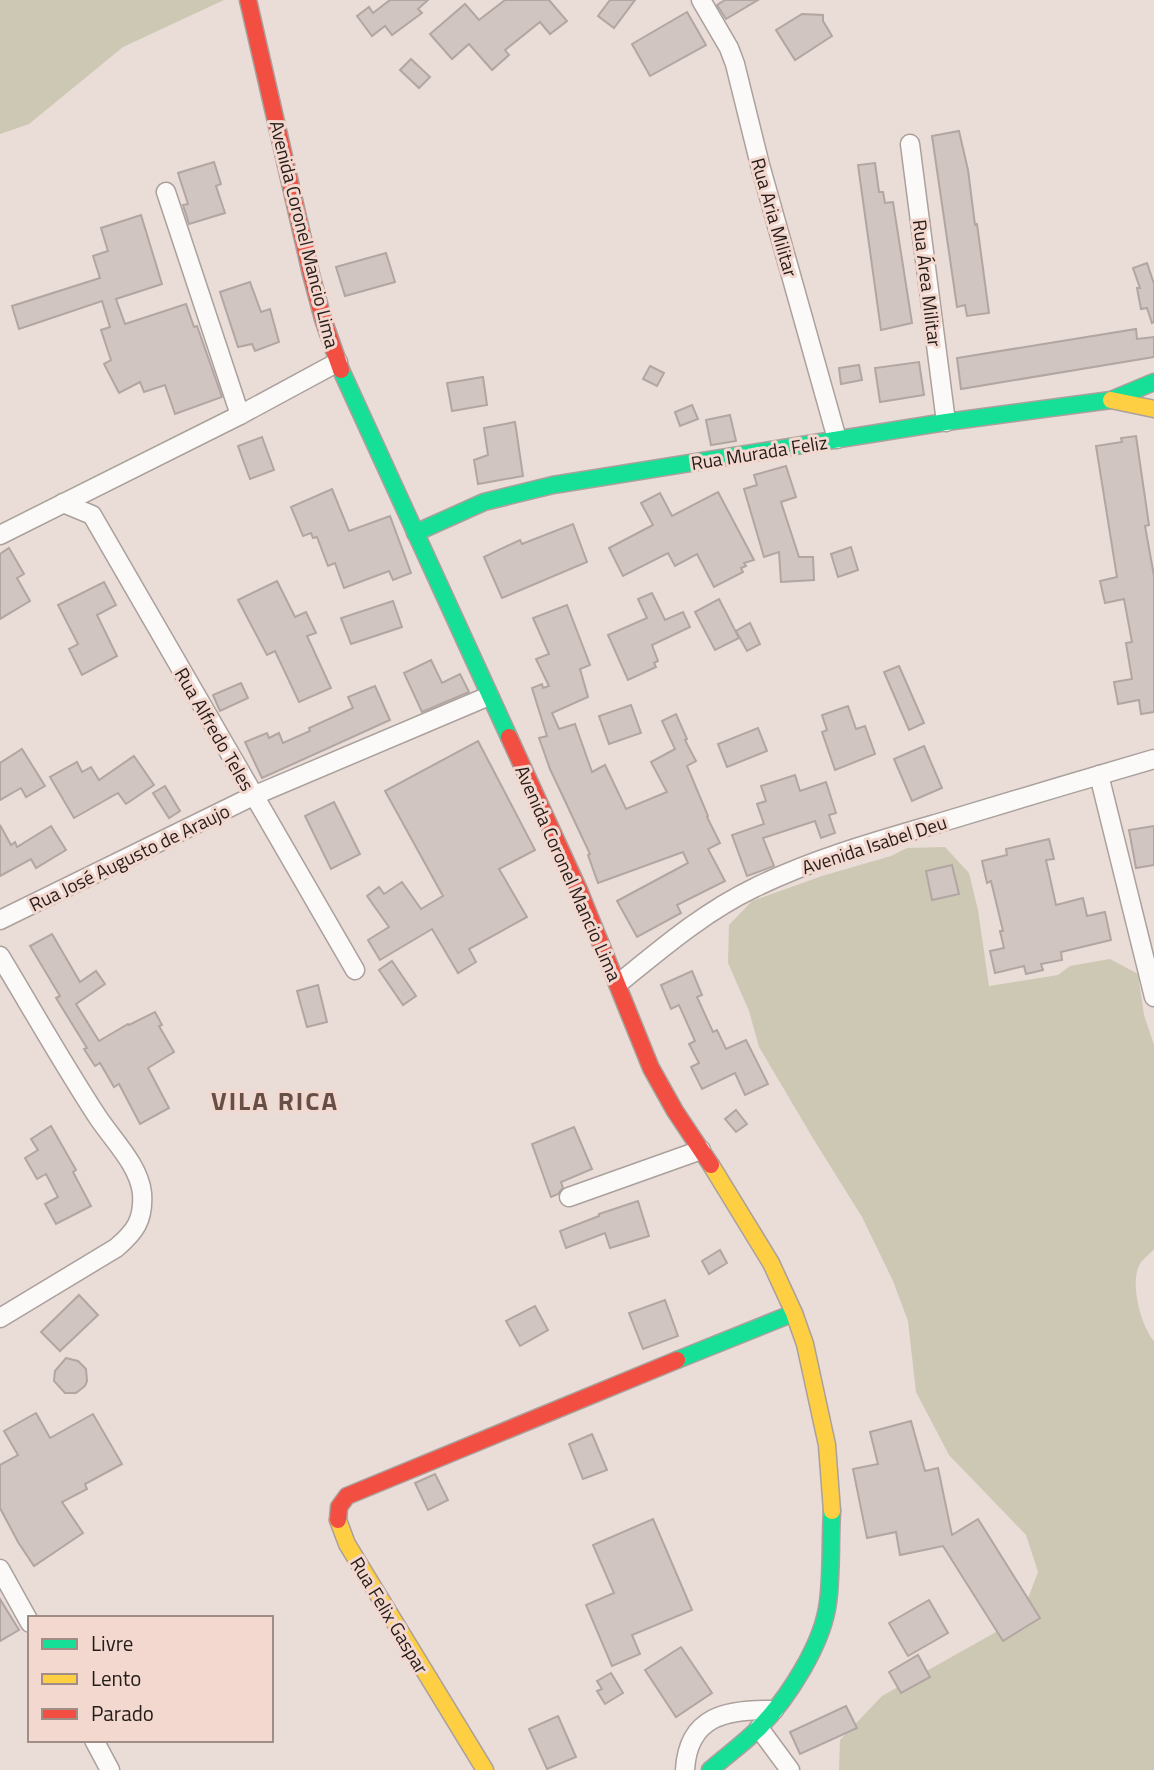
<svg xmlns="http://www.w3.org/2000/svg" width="1154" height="1770" font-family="'Titillium Web',sans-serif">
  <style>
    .green { fill: #cdc8b3 }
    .building { fill: #d0c5c1; stroke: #b1a6a2; stroke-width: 2 }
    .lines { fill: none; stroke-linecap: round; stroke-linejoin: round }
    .street-casing { stroke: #aaa09c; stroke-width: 21 }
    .fast-casing { stroke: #aaa09c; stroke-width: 19 }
    .slow-casing { stroke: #aaa09c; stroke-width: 19 }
    .jam-casing { stroke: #aaa09c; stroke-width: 19 }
    .street { stroke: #fcfaf9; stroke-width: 18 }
    .fast { stroke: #16e098; stroke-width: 16 }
    .slow { stroke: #ffcf43; stroke-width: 16 }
    .jam { stroke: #f24e42; stroke-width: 16 }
    .labels { text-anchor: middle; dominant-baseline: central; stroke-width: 6; stroke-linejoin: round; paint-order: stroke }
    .street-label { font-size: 19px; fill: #251c19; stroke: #f2d8cf }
    .district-label { font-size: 26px; font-weight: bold; letter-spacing: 2px; fill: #654f47; stroke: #f2d8cf }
  </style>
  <rect width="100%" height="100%" fill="#eadcd7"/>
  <g class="green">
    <polygon points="0,0 224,0 123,47 29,124 0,134"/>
    <path d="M945,847l24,26 9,37 11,76 69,-11 12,-9 40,-7 28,15 6,41 10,30v204c-4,5 -13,11 -15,17 -9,18 2,60 15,75v429h-315l1,-30 42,-44 114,-64 28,-23 14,-37 -12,-37 -77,-80 -33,-63 -8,-71 -15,-40 -31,-64 -48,-77 -55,-93 -10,-36 -21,-48 1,-38 23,-24 70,-25 69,-20 16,-8z"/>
  </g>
  <g class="building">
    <polygon points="390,0 428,0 418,9 422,13 392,35 385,26 372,36 357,16 369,7 373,13"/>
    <polygon points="505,0 549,0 567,21 550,34 540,22 505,50 509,55 492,70 469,44 452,59 430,34 465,4 479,20"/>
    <polygon points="610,0 635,0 614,28 598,16"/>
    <polygon points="725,0 758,0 726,19 717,5"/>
    <polygon points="687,12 706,45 650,76 632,44"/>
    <polygon points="802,14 823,15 823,21 832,36 795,60 776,30"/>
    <polygon points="411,59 430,77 419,88 400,70"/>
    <polygon points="959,131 968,170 975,225 977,224 989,313 967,316 965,305 957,307 932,136"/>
    <polygon points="214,162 221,184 216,186 225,213 189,224 183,205 188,204 178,173"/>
    <polygon points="875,163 879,192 883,192 885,203 893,202 912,323 881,330 858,165"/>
    <polygon points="141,215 162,284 116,299 125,324 186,304 194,327 197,326 222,397 175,414 165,385 144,392 140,382 119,393 104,364 111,360 101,330 110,327 102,301 19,329 12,306 100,278 93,256 108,251 101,228"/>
    <polygon points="386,253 395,282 345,296 336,267"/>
    <polygon points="1147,263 1154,284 1154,322 1152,323 1147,308 1141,309 1137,288 1140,288 1133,268"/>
    <polygon points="250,282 261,312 270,309 279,342 255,351 252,344 238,347 220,292"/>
    <polygon points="1136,329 1137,339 1154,337 1154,357 961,389 957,358"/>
    <polygon points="919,362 924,395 880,402 875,368"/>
    <polygon points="859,365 862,380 841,384 839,368"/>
    <polygon points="650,366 664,373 657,386 643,379"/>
    <polygon points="483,377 487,405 452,411 447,383"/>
    <polygon points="692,405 698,419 680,426 675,412"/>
    <polygon points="730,415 736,441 711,445 706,420"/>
    <polygon points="515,422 523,476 478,484 474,460 488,455 484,428"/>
    <polygon points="1136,436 1149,525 1145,526 1154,576 1154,712 1141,714 1139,700 1118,704 1114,682 1132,679 1126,643 1132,642 1124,599 1105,603 1100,581 1117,577 1096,446 1122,442 1121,438"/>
    <polygon points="262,437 274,470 250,479 238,446"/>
    <polygon points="786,466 796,497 781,502 799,557 813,557 814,580 781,582 779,552 764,557 744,489 757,485 754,475"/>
    <polygon points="332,489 349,531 390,516 411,573 393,580 389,571 344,588 335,563 328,566 317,537 313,538 311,533 303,536 291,507"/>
    <polygon points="718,492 754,560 744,563 746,566 741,568 743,572 714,587 697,554 675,566 668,553 623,576 609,548 653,525 641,503 660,493 672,516"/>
    <polygon points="573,524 587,562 502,598 484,557 520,540 522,544"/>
    <polygon points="851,547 858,570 838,577 831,554"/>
    <polygon points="9,548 24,574 17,578 30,601 0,619 0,554"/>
    <polygon points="277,581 295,617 306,612 316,633 307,636 331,688 299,702 275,651 267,655 238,600"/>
    <polygon points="104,582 116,605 97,615 117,656 82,675 69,649 78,644 58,605"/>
    <polygon points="652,593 665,620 683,612 690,627 652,645 658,661 654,663 656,667 628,680 608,635 647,618 638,599"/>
    <polygon points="719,599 739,638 715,650 695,612"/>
    <polygon points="393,601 402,627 351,644 341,618"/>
    <polygon points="567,605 590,665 580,669 588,697 552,713 559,729 575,724 592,772 605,765 626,809 667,792 651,762 675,749 662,721 676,714 687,739 685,740 696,761 687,766 708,816 707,817 720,843 708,849 725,881 677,905 681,913 637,937 617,901 688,863 683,852 598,883 588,855 590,854 550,769 539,738 547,736 532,688 542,684 543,688 549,686 536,659 549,654 533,618"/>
    <polygon points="750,623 760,644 747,651 736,631"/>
    <polygon points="431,660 442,683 460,674 469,692 422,712 404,673"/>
    <polygon points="899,666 924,723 909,730 884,672"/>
    <polygon points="241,683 248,698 220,711 213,695"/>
    <polygon points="375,686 390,720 262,778 245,742 267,733 269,738 279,733 283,743 310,731 309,728 353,708 348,697"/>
    <polygon points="631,705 641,733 609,744 599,716"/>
    <polygon points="848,706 856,729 865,726 875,754 835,770 822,732 827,730 822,715"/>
    <polygon points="758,728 767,751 727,767 718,744"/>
    <polygon points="478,741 535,850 499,869 527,917 469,949 476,962 458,973 432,929 380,960 368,940 389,927 367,896 379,887 384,894 402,882 421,909 443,896 385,791"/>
    <polygon points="924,746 942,788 912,801 894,759"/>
    <polygon points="22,749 45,786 26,797 21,788 0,800 0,763"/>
    <polygon points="134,756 154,785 126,804 118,793 74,818 50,777 77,762 82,772 91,767 99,780"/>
    <polygon points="795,775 800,791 826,782 836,813 829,815 835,833 821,838 815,821 763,838 774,866 747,876 732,835 764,824 757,804 766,801 761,786"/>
    <polygon points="165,786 180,811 169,818 153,793"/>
    <polygon points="334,802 360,854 331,869 305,816"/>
    <polygon points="0,825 11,845 15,842 17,847 51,826 66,850 36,868 31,859 0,876"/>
    <polygon points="1154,826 1154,865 1136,868 1129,830"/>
    <polygon points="1049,839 1054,859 1046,860 1056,905 1083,898 1087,916 1105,912 1111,940 1061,952 1062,960 1041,964 1043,970 1026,974 1024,966 995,973 990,951 1004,948 1000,931 1003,931 991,881 987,883 982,861 1007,855 1006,849"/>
    <polygon points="952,865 959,894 932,900 926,871"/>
    <polygon points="52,934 80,982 96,971 105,984 76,1004 99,1041 128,1024 129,1025 155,1012 162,1025 159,1026 174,1052 148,1068 169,1108 140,1124 119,1084 114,1087 100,1063 95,1066 84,1049 87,1048 56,998 60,996 30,946"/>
    <polygon points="392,961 416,996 403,1005 379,970"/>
    <polygon points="692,971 702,995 697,997 713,1032 717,1030 726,1049 746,1040 768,1084 745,1095 735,1073 702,1089 691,1067 699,1063 689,1044 695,1041 679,1005 671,1009 661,985"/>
    <polygon points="318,985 327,1022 307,1027 297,991"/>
    <polygon points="736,1110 747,1124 736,1132 725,1119"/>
    <polygon points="51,1126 76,1170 73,1172 91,1206 56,1224 45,1204 58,1197 46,1174 37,1179 25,1158 38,1150 31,1139"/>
    <polygon points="574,1127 592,1169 561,1182 563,1188 558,1194 551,1197 532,1144"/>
    <polygon points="638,1201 649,1236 610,1248 605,1233 566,1248 560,1231 599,1216 599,1214"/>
    <polygon points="720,1250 727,1263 709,1274 702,1261"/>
    <polygon points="79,1295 98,1315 60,1351 41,1332"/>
    <polygon points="665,1300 678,1336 643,1349 629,1313"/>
    <polygon points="535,1306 548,1330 520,1346 506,1321"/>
    <polygon points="66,1358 78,1361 86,1369 87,1381 85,1386 76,1393 65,1393 54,1381 55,1371"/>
    <polygon points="36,1413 50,1438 93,1414 122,1464 85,1484 87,1489 62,1502 83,1533 34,1566 18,1542 0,1508 0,1465 18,1455 4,1431"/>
    <polygon points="911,1421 925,1471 938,1468 952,1535 978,1519 1040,1618 1003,1641 943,1546 900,1555 896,1532 867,1538 853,1469 878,1464 870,1432"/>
    <polygon points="592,1434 607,1470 583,1479 569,1444"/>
    <polygon points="435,1474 448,1500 428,1510 415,1483"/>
    <polygon points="653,1519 692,1610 632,1635 640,1654 612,1666 586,1605 614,1593 593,1545"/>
    <polygon points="0,1599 19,1630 0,1641"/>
    <polygon points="929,1600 948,1633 908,1656 889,1623"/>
    <polygon points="681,1647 712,1693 676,1717 645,1670"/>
    <polygon points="918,1655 930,1677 901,1693 889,1672"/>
    <polygon points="611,1673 623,1693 605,1704 597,1691 602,1689 597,1681"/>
    <polygon points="846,1706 857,1728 800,1754 790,1732"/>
    <polygon points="558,1716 576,1757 547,1769 529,1729"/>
  </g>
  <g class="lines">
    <g class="street-casing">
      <g id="street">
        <polyline points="701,0 729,48 735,64 760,165 837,439"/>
        <polyline points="910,144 946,422"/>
        <polyline points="166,192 240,415"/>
        <polyline points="63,503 92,515 355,970"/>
        <polyline points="0,535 240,415 338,362"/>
        <polyline points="1099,775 1154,997"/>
        <polyline points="0,920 253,796 489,696"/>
        <path d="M0,956c32,53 63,108 97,160 15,23 42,49 45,77 2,27 -7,39 -26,55l-116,70"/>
        <path d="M619,983c42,-34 85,-71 135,-95 59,-29 123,-47 185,-65 72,-22 143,-43 215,-64"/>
        <polyline points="569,1197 701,1150"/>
        <polyline points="0,1569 30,1623"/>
        <polyline points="759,1728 790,1770"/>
        <polyline points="94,1740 110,1770"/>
        <path d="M685,1770c3,-55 43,-61 89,-60"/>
      </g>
    </g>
    <g class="fast-casing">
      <g id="fast">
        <polyline points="341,370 509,737"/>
        <polyline points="415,533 484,502 553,485 946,422 1111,400 1154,382"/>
        <polyline points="677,1360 794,1313"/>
        <path d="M710,1770c16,-14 34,-27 49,-42 29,-30 64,-84 69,-126 4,-30 2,-61 4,-91"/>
      </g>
    </g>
    <g class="slow-casing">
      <g id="slow">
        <polyline points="1111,400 1154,409"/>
        <polyline points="711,1165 771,1263 794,1313 805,1344 827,1445 832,1511"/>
        <polyline points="338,1520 347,1544 485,1770"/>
      </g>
    </g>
    <g class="jam-casing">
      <g id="jam">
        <polyline points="248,0 311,274 323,319 341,370"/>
        <polyline points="509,737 579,890 651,1068 675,1111 711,1165"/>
        <polyline points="338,1520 339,1507 347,1496 677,1360"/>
      </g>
    </g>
    <use href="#street" class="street"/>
    <use href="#fast" class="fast"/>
    <use href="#slow" class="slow"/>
    <use href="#jam" class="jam"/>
  </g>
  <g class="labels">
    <g class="street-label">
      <text transform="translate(775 217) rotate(74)">Rua Aria Militar</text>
      <text transform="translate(305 234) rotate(76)">Avenida Coronel Mancio Lima</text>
      <text transform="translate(928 283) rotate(83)">Rua Área Militar</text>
      <text transform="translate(759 452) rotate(-9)">Rua Murada Feliz</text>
      <text transform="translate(215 729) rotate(60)">Rua Alfredo Teles</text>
      <text transform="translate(874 844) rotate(-18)">Avenida Isabel Deu</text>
      <text transform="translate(129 857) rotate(-26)">Rua José Augusto de Araujo</text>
      <text transform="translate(569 873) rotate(66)">Avenida Coronel Mancio Lima</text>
      <text transform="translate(390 1615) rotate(59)">Rua Felix Gaspar</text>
    </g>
    <g class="district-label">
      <text x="275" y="1100">VILA RICA</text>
    </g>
  </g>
  <rect x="28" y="1616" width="245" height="126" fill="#f2d8cf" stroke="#a08d86" stroke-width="2"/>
  <rect x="42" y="1639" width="35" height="10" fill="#16e098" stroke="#a08d86" stroke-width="2"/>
  <text x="91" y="1651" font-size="21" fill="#251c19">Livre</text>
  <rect x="42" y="1674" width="35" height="10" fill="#ffcf43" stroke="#a08d86" stroke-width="2"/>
  <text x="91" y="1686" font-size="21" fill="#251c19">Lento</text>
  <rect x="42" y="1709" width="35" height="10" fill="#f24e42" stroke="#a08d86" stroke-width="2"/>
  <text x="91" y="1721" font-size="21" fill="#251c19">Parado</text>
</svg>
